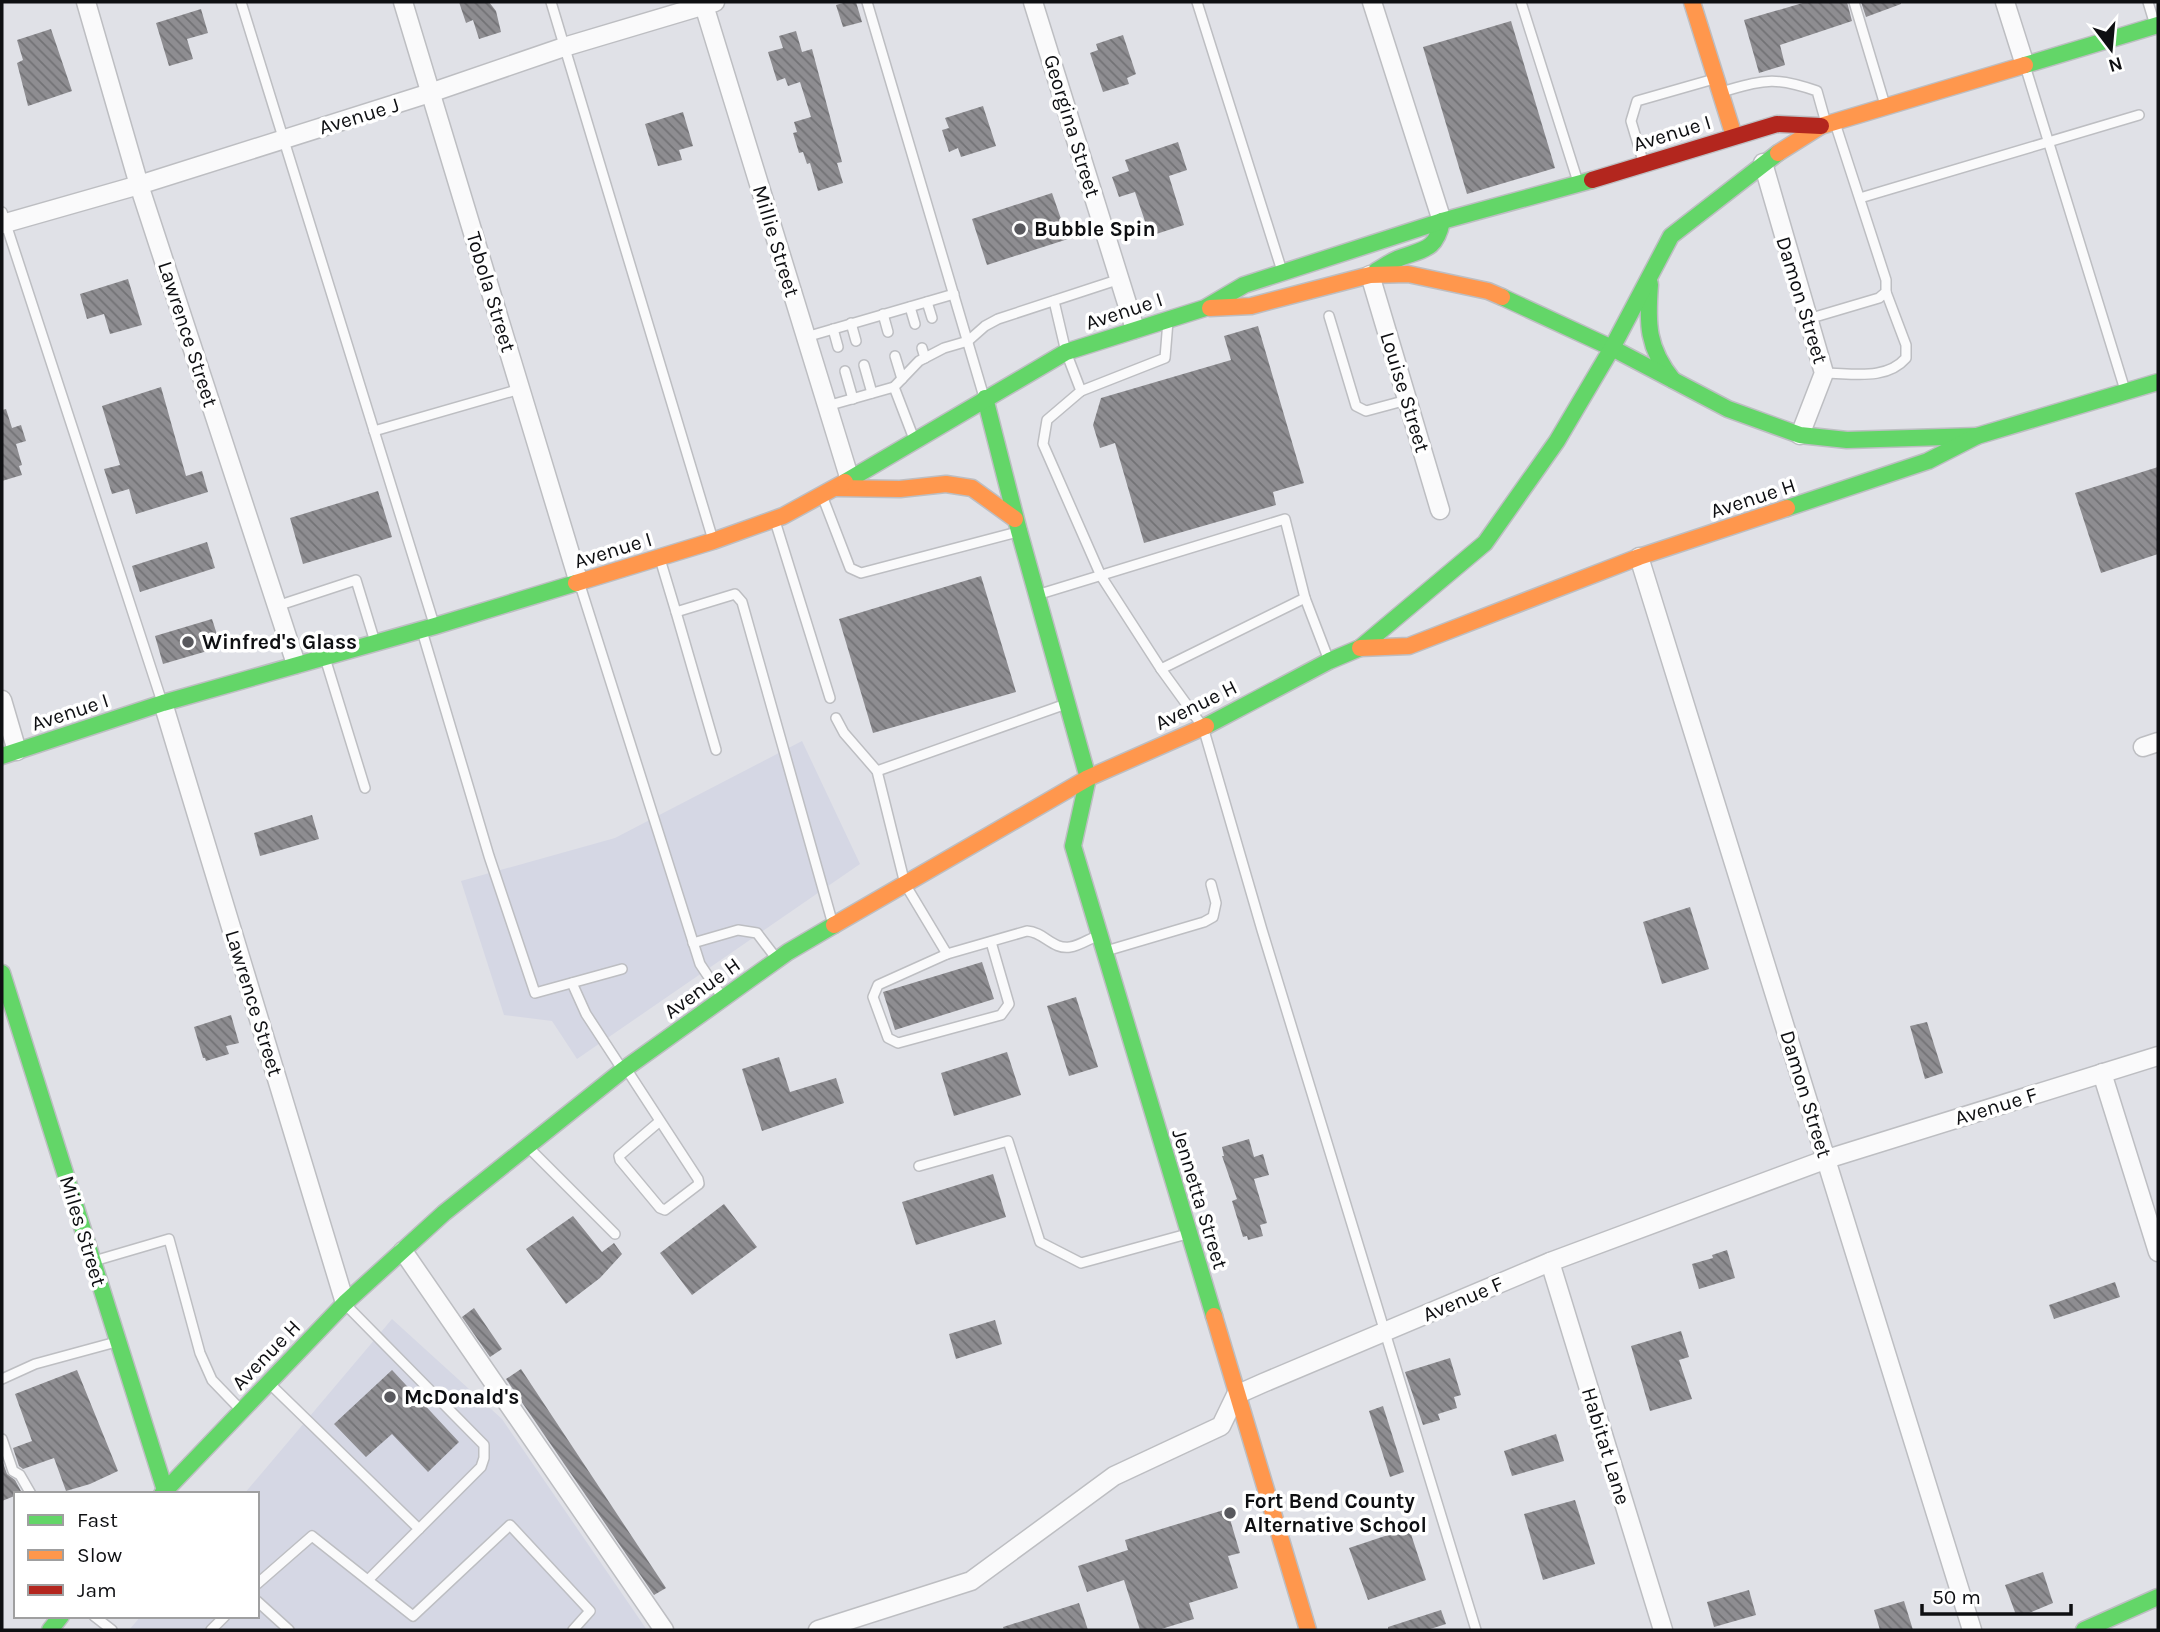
<svg xmlns="http://www.w3.org/2000/svg" width="2160" height="1632" font-family="Karla,sans-serif">
  <style>
    .built { fill: #d5d7e4 }
    .building { fill: url(#building-back-hatch) }
    .lines { fill: none; stroke-linecap: round; stroke-linejoin: round }
    .lane-casing { stroke: #bdbec2; stroke-width: 12 }
    .street-casing { stroke: #bdbec2; stroke-width: 21 }
    .fast-casing { stroke: #bdbec2; stroke-width: 19 }
    .slow-casing { stroke: #bdbec2; stroke-width: 19 }
    .jam-casing { stroke: #bdbec2; stroke-width: 19 }
    .lane { stroke: #fafafb; stroke-width: 9 }
    .street { stroke: #fafafb; stroke-width: 18 }
    .fast { stroke: #63d668; stroke-width: 16 }
    .slow { stroke: #ff974d; stroke-width: 16 }
    .jam { stroke: #b3261e; stroke-width: 16 }
    .poi-dot { fill: #58585d; stroke: #fff; stroke-width: 2.5 }
    .labels { text-anchor: middle; dominant-baseline: central; stroke-width: 7; stroke-linejoin: round; paint-order: stroke }
    .street-label { font-size: 21px; fill: #0e0f12; stroke: #fff }
    .poi-label { font-size: 21px; font-weight: bold; fill: #0e0f12; stroke: #fff; text-anchor: start }
  </style>
  <defs>
    <pattern id="building-back-hatch" width="6" height="6" patternUnits="userSpaceOnUse" patternTransform="scale(1.75)"><rect width="6" height="6" fill="#8e8d91"/><path d="M-1 5l2 2M0 0l6 6M5-1l2 2" fill="none" stroke="#727275"/></pattern>
  </defs>
  <rect width="100%" height="100%" fill="#e0e1e7"/>
  <g class="built">
    <polygon points="802,741 860,864 577,1059 552,1021 504,1015 461,881 615,838"/>
    <polygon points="392,1319 502,1419 647,1630 129,1630 141,1616 257,1616 257,1494 244,1494"/>
  </g>
  <g class="building">
    <polygon points="459,2 489,2 496,11 501,32 479,39 473,20 466,23"/>
    <polygon points="847,2 856,2 862,22 843,27 836,5"/>
    <polygon points="1806,2 1847,2 1852,21 1780,45 1785,65 1759,73 1744,20"/>
    <polygon points="1861,2 1901,2 1901,4 1866,17"/>
    <polygon points="201,9 208,33 187,39 193,59 169,66 156,23"/>
    <polygon points="1511,21 1555,168 1467,194 1423,47"/>
    <polygon points="51,29 72,91 28,106 17,63 23,60 17,40"/>
    <polygon points="796,31 802,52 812,49 842,162 837,163 843,183 818,191 810,163 807,164 803,152 799,153 793,133 797,132 794,122 811,117 800,82 788,86 785,78 777,81 768,52 783,48 779,36"/>
    <polygon points="1123,35 1136,74 1127,78 1129,84 1103,92 1090,53 1098,50 1096,44"/>
    <polygon points="983,106 996,146 961,157 958,148 949,152 942,130 949,128 945,118"/>
    <polygon points="683,112 693,146 679,150 682,160 658,166 645,124"/>
    <polygon points="1178,142 1187,170 1169,176 1184,225 1150,236 1135,192 1119,197 1112,177 1129,171 1125,160"/>
    <polygon points="1052,193 1068,239 987,265 972,219"/>
    <polygon points="128,279 142,325 110,334 104,314 87,319 80,294"/>
    <polygon points="1258,326 1304,483 1273,492 1276,505 1144,543 1115,443 1100,448 1093,425 1101,398 1231,360 1224,336"/>
    <polygon points="161,387 186,476 202,471 208,492 136,514 129,489 112,494 104,469 120,465 102,406"/>
    <polygon points="6,409 12,428 21,425 26,441 16,444 22,465 19,466 22,475 2,481 2,410"/>
    <polygon points="2158,467 2158,554 2101,573 2075,493"/>
    <polygon points="378,491 392,537 303,564 290,518"/>
    <polygon points="207,542 215,568 140,592 132,566"/>
    <polygon points="981,576 1016,692 873,733 839,619"/>
    <polygon points="212,619 221,647 163,664 155,636"/>
    <polygon points="312,815 319,839 260,856 254,833"/>
    <polygon points="1690,907 1709,969 1662,984 1643,922"/>
    <polygon points="982,962 994,999 895,1030 883,992"/>
    <polygon points="1076,997 1098,1067 1069,1076 1047,1006"/>
    <polygon points="231,1015 239,1043 226,1046 229,1054 206,1061 205,1058 203,1058 194,1027"/>
    <polygon points="1927,1022 1943,1073 1925,1079 1910,1026"/>
    <polygon points="1007,1052 1021,1095 954,1116 941,1073"/>
    <polygon points="779,1057 790,1092 836,1078 844,1103 762,1131 742,1069"/>
    <polygon points="1249,1139 1254,1157 1263,1154 1269,1175 1254,1179 1267,1223 1260,1225 1263,1236 1248,1240 1247,1236 1243,1237 1232,1201 1237,1199 1222,1156 1224,1156 1222,1147"/>
    <polygon points="993,1174 1006,1217 916,1245 902,1202"/>
    <polygon points="724,1204 757,1247 692,1295 660,1253"/>
    <polygon points="573,1216 602,1252 614,1243 622,1254 600,1278 566,1304 526,1249"/>
    <polygon points="1727,1250 1735,1278 1699,1289 1692,1264 1713,1258 1712,1255"/>
    <polygon points="2115,1282 2120,1297 2054,1319 2049,1305"/>
    <polygon points="474,1308 502,1349 490,1357 462,1317"/>
    <polygon points="995,1320 1002,1344 956,1359 949,1334"/>
    <polygon points="1681,1331 1689,1357 1679,1360 1692,1399 1650,1411 1631,1346"/>
    <polygon points="1450,1358 1461,1395 1454,1397 1457,1408 1438,1414 1440,1420 1423,1425 1405,1372"/>
    <polygon points="521,1369 666,1588 654,1595 506,1379"/>
    <polygon points="77,1370 118,1471 90,1484 66,1491 54,1458 23,1469 19,1466 13,1448 32,1441 15,1394"/>
    <polygon points="392,1370 459,1442 428,1472 392,1434 366,1457 334,1424"/>
    <polygon points="1383,1406 1404,1472 1390,1477 1369,1411"/>
    <polygon points="1556,1434 1564,1461 1512,1476 1504,1451"/>
    <polygon points="2,1460 7,1474 15,1480 22,1493 2,1501"/>
    <polygon points="1575,1500 1595,1564 1543,1580 1524,1514"/>
    <polygon points="1227,1509 1240,1553 1228,1556 1238,1588 1189,1603 1194,1619 1158,1630 1140,1630 1124,1580 1087,1592 1078,1566 1128,1550 1125,1540"/>
    <polygon points="1409,1528 1426,1580 1368,1600 1349,1548"/>
    <polygon points="2043,1572 2053,1603 2029,1613 2016,1615 2005,1585"/>
    <polygon points="1749,1590 1756,1615 1714,1627 1707,1602"/>
    <polygon points="1904,1601 1913,1630 1880,1630 1874,1610"/>
    <polygon points="1079,1603 1088,1630 1004,1630 1003,1627"/>
    <polygon points="1441,1610 1446,1624 1427,1630 1388,1630 1388,1627"/>
  </g>
  <g class="lines">
    <g class="lane-casing">
      <g id="lane">
        <polyline points="241,2 434,624"/>
        <polyline points="551,2 713,540"/>
        <polyline points="867,2 984,397"/>
        <polyline points="1197,2 1282,271"/>
        <polyline points="1521,2 1578,182"/>
        <polyline points="1854,2 1885,105"/>
        <polyline points="2148,2 2155,25"/>
        <polyline points="2026,69 2125,390"/>
        <path d="M1721,92c44,-12 52,-16 96,-1l9,32"/>
        <polyline points="1643,161 1631,121 1637,101 1714,79"/>
        <polyline points="1860,198 2139,115"/>
        <polyline points="2,212 162,702"/>
        <polyline points="1054,301 1066,352 1081,391 1047,420 1043,444 1101,576 1161,669 1203,727 1262,930 1476,1630"/>
        <polyline points="927,302 932,318"/>
        <polyline points="910,307 915,324"/>
        <polyline points="883,314 888,332"/>
        <polyline points="1329,316 1356,406 1366,411 1407,400"/>
        <polyline points="1808,319 1879,298 1886,292 1886,280 1835,123"/>
        <polyline points="851,323 856,341"/>
        <polyline points="833,329 838,347"/>
        <polyline points="806,337 954,294"/>
        <polyline points="922,348 925,358"/>
        <polyline points="895,356 902,379"/>
        <polyline points="864,365 872,393"/>
        <polyline points="845,371 853,399"/>
        <path d="M1824,373c28,0 62,8 82,-15v-13l-20,-53"/>
        <polyline points="894,387 919,361 944,348 968,341 985,326 998,319 1120,279"/>
        <polyline points="1081,391 1165,358 1168,321"/>
        <polyline points="827,406 894,387 914,439"/>
        <polyline points="374,431 520,389"/>
        <polyline points="823,498 850,568 861,573 1017,532"/>
        <polyline points="775,521 830,698"/>
        <polyline points="660,559 676,612 735,594 742,602 832,921"/>
        <polyline points="580,585 700,964 722,997"/>
        <polyline points="1040,594 1285,519 1305,598 1328,658"/>
        <polyline points="277,606 356,580 375,642"/>
        <polyline points="676,612 716,750"/>
        <polyline points="422,631 489,856 535,993 622,969"/>
        <polyline points="325,658 365,788"/>
        <polyline points="1161,669 1305,598"/>
        <path d="M836,718l8,15 33,38 28,113 42,70 80,-23c17,1 26,19 43,16 9,-1 19,-8 27,-11"/>
        <polyline points="877,771 1066,704"/>
        <polyline points="693,943 738,930 757,933 776,958"/>
        <polyline points="1106,951 1204,922 1213,917 1216,903 1211,884"/>
        <polyline points="947,954 878,985 873,997 888,1038 898,1043 1001,1015 1009,1004 991,942"/>
        <polyline points="572,983 586,1014 622,1069"/>
        <polyline points="627,1070 698,1179 699,1184 665,1210 660,1208 620,1160 619,1156 660,1121"/>
        <polyline points="529,1148 615,1234"/>
        <polyline points="919,1166 1008,1141 1040,1242 1081,1263 1187,1234"/>
        <polyline points="94,1261 169,1239 200,1353 212,1380 240,1409"/>
        <polyline points="346,1305 484,1445 484,1458 481,1467 419,1529"/>
        <polyline points="2,1379 35,1364 116,1342"/>
        <polyline points="270,1384 419,1529 369,1579"/>
        <polyline points="2,1439 13,1471 20,1475 31,1494"/>
        <polyline points="257,1584 312,1536 413,1616 510,1525 590,1611 573,1630"/>
        <polyline points="257,1601 289,1630"/>
        <polyline points="94,1616 112,1630"/>
        <polyline points="211,1630 225,1616"/>
      </g>
    </g>
    <g class="street-casing">
      <g id="street">
        <polyline points="86,2 139,185 296,664"/>
        <polyline points="403,2 579,583"/>
        <polyline points="703,2 850,480"/>
        <polyline points="1033,2 1135,329"/>
        <polyline points="1372,2 1442,221"/>
        <polyline points="2005,2 2025,65"/>
        <polyline points="1763,163 1824,373 1800,435"/>
        <polyline points="2,224 139,185 430,93 564,47 715,2"/>
        <polyline points="1370,275 1440,510"/>
        <polyline points="1639,557 1972,1630"/>
        <polyline points="2,700 17,751"/>
        <polyline points="163,703 345,1303"/>
        <polyline points="2143,747 2158,742"/>
        <polyline points="2102,1073 2158,1252"/>
        <polyline points="403,1251 664,1630"/>
        <polyline points="1550,1262 1663,1630"/>
        <polyline points="818,1630 971,1581 1114,1476 1221,1426 1236,1395 1263,1383 1550,1262 1827,1159 2158,1056"/>
      </g>
    </g>
    <g class="fast-casing">
      <g id="fast">
        <polyline points="2025,65 2158,25"/>
        <path d="M1376,271c7,-4 14,-9 21,-12 25,-10 39,-7 45,-38"/>
        <path d="M1650,284c-3,39 -3,64 23,96"/>
        <polyline points="1502,297 1612,348 1728,409 1800,435 1847,440 1977,436"/>
        <polyline points="985,398 1019,531 1088,778 1073,846 1214,1316"/>
        <polyline points="845,482 1066,352 1205,308 1244,285 1442,221 1592,180"/>
        <polyline points="1787,508 1928,461 1977,436 2158,382"/>
        <polyline points="1206,726 1329,661 1360,648 1485,543 1557,441 1612,348 1671,236 1778,153"/>
        <polyline points="2,756 163,703 435,626 576,583"/>
        <polyline points="2,973 165,1490"/>
        <polyline points="162,1494 345,1303 444,1213 623,1070 788,952 834,925"/>
        <polyline points="50,1630 61,1616"/>
        <polyline points="2084,1630 2158,1597"/>
      </g>
    </g>
    <g class="slow-casing">
      <g id="slow">
        <polyline points="1692,2 1734,136"/>
        <polyline points="1778,153 1821,126 2025,65"/>
        <polyline points="1210,308 1251,306 1370,275 1408,274 1488,291 1502,297"/>
        <polyline points="837,488 900,489 946,484 972,488 1015,519"/>
        <polyline points="576,583 713,541 783,516 845,482"/>
        <polyline points="1360,648 1409,646 1639,557 1787,508"/>
        <polyline points="834,925 1088,778 1206,726"/>
        <polyline points="1214,1316 1308,1630"/>
      </g>
    </g>
    <g class="jam-casing">
      <polyline id="jam" points="1592,180 1777,124 1821,126"/>
    </g>
    <use href="#lane" class="lane"/>
    <use href="#street" class="street"/>
    <use href="#fast" class="fast"/>
    <use href="#slow" class="slow"/>
    <use href="#jam" class="jam"/>
  </g>
  <g class="poi-dot">
    <circle cx="1020" cy="229" r="7"/>
    <circle cx="188" cy="642" r="7"/>
    <circle cx="390" cy="1397" r="7"/>
    <circle cx="1230" cy="1513" r="7"/>
  </g>
  <g class="labels">
    <g class="street-label">
      <text transform="translate(359 116) rotate(-17)">Avenue J</text>
      <text transform="translate(1072 126) rotate(73)">Georgina Street</text>
      <text transform="translate(1672 133) rotate(-17)">Avenue I</text>
      <text transform="translate(776 241) rotate(73)">Millie Street</text>
      <text transform="translate(491 292) rotate(73)">Tobola Street</text>
      <text transform="translate(1802 300) rotate(73)">Damon Street</text>
      <text transform="translate(1124 311) rotate(-18)">Avenue I</text>
      <text transform="translate(188 334) rotate(72)">Lawrence Street</text>
      <text transform="translate(1405 392) rotate(73)">Louise Street</text>
      <text transform="translate(1753 498) rotate(-18)">Avenue H</text>
      <text transform="translate(613 550) rotate(-17)">Avenue I</text>
      <text transform="translate(1196 705) rotate(-26)">Avenue H</text>
      <text transform="translate(70 712) rotate(-18)">Avenue I</text>
      <text transform="translate(702 988) rotate(-36)">Avenue H</text>
      <text transform="translate(254 1003) rotate(73)">Lawrence Street</text>
      <text transform="translate(1806 1094) rotate(73)">Damon Street</text>
      <text transform="translate(1996 1106) rotate(-17)">Avenue F</text>
      <text transform="translate(1200 1199) rotate(73)">Jennetta Street</text>
      <text transform="translate(83 1231) rotate(73)">Miles Street</text>
      <text transform="translate(1463 1299) rotate(-23)">Avenue F</text>
      <text transform="translate(266 1355) rotate(-46)">Avenue H</text>
      <text transform="translate(1606 1446) rotate(73)">Habitat Lane</text>
    </g>
    <g class="poi-label">
      <text x="1034" y="229">Bubble Spin</text>
      <text x="202" y="642">Winfred's Glass</text>
      <text x="404" y="1397">McDonald's</text>
      <text x="1244" y="1501">Fort Bend County<tspan x="1244" dy="24">Alternative School</tspan></text>
    </g>
  </g>
  <rect width="2160" height="1632" fill="none" stroke="#0e0f12" stroke-width="7"/>
  <rect x="14" y="1492" width="245" height="126" fill="#ffffff" stroke="#9f9fa0" stroke-width="2"/>
  <rect x="28" y="1515" width="35" height="10" fill="#63d668" stroke="#9f9fa0" stroke-width="2"/>
  <text x="77" y="1527" font-size="21" fill="#0e0f12">Fast</text>
  <rect x="28" y="1550" width="35" height="10" fill="#ff974d" stroke="#9f9fa0" stroke-width="2"/>
  <text x="77" y="1562" font-size="21" fill="#0e0f12">Slow</text>
  <rect x="28" y="1585" width="35" height="10" fill="#b3261e" stroke="#9f9fa0" stroke-width="2"/>
  <text x="77" y="1597" font-size="21" fill="#0e0f12">Jam</text>
  <g transform="translate(2111 49) rotate(164)" stroke="#ffffff" stroke-width="5" paint-order="stroke">
  <path d="M0-5L12 26L0 18L-12 26Z" fill="#0e0f12"/>
  <text y="-10" font-size="19" font-weight="bold" text-anchor="middle" fill="#0e0f12">N</text>
  </g>
  <path d="M1922 1604v10h149v-10" fill="none" stroke="#0e0f12" stroke-width="3.5"/>
  <text x="1932" y="1604" font-size="21" fill="#0e0f12" stroke="#ffffff" stroke-width="5" paint-order="stroke">50 m</text>
</svg>
